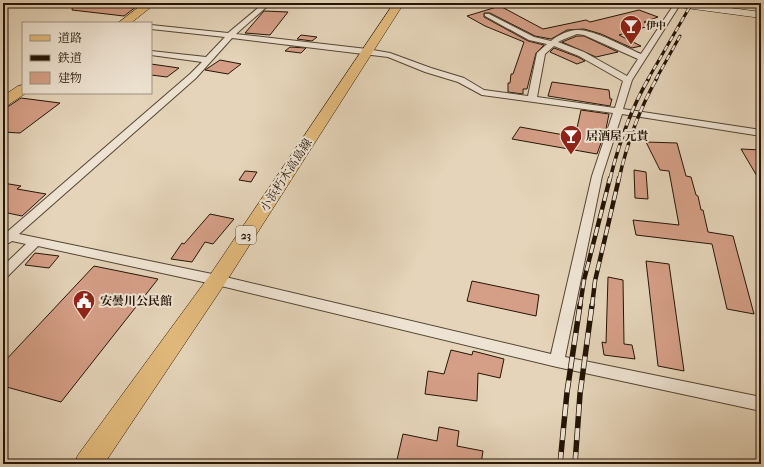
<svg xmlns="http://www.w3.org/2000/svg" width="764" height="467" font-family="'IM FELL French Canon','Noto Serif JP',serif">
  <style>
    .green { fill: #babb8b; stroke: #6f6848 }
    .building { fill: #d59f87; stroke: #241506 }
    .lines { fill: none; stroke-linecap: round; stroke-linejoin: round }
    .street-casing { stroke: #544533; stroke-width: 2 }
    .secondary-casing { stroke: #241506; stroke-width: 1 }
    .primary-casing { stroke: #241506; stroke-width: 1 }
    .street { fill: #eee3d2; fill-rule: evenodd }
    .secondary { fill: #eee3d2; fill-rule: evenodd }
    .primary { fill: #e2ba7c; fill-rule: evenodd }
    .rail-far3-casing { stroke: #241506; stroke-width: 3 }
    .rail-far2-casing { stroke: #241506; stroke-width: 3.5 }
    .rail-far1-casing { stroke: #241506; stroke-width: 4.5 }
    .rail-casing { stroke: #241506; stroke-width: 5.5 }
    .rail-far3 { stroke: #eee3d2; stroke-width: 2; stroke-dasharray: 5.5; stroke-linecap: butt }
    .rail-far2 { stroke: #eee3d2; stroke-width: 2.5; stroke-dasharray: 7; stroke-linecap: butt }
    .rail-far1 { stroke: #eee3d2; stroke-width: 3; stroke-dasharray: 9; stroke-linecap: butt }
    .rail { stroke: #eee3d2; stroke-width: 4; stroke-dasharray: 12; stroke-linecap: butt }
    .labels { text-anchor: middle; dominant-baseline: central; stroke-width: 4; stroke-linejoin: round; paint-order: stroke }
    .far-poi-label { font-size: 10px; font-weight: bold; fill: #241506; stroke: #eee3d2; text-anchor: start }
    .shield { fill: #eee3d2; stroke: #615343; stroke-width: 1 }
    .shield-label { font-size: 11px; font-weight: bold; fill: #241506 }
    .poi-label { font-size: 12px; font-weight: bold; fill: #241506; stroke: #eee3d2; text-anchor: start }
    .street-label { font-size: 12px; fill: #241506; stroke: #eee3d2 }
  </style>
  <rect width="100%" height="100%" fill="#e5d4b9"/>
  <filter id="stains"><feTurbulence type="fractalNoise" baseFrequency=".005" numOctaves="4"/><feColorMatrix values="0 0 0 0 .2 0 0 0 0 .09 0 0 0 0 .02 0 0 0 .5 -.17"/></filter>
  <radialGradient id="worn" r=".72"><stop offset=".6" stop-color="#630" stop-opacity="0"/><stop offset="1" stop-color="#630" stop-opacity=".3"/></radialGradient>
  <polygon class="green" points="709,3 758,3 757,6 738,4 733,10 707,6"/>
  <g class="building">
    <polygon points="73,3 141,3 124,16 72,10"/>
    <polygon points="500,6 543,29 586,20 590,22 639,10 658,17 644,22 652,25 619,35 641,46 632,48 601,34 584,29 567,30 551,39 535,36 490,13 484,13 484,17 528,41 544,45 536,53 527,89 523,89 523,94 508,92 508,83 510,83 511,74 513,74 524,42 485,26 467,16"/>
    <polygon points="264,11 288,12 270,35 245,33"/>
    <polygon points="301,35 317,37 312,41 297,39"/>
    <polygon points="577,36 584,36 618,52 596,57 562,42"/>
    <polygon points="290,47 306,48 301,53 285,51"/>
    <polygon points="554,48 578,57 585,61 577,64 550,52"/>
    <polygon points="220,60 241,64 228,74 205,70"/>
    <polygon points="151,64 179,68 167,77 151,75"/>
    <polygon points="552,82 609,90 610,99 612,99 610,106 548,96"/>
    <polygon points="21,98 60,103 20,133 3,132 3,107 9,106"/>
    <polygon points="581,110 609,114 606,129 597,154 512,139 520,127 575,137"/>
    <polygon points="646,142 677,143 686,176 691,177 696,195 698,196 701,210 703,210 708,232 733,236 754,314 727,309 712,244 636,235 633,220 679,225 669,171 660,170"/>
    <polygon points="741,149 761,150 761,183"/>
    <polygon points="634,170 646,172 648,199 635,198"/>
    <polygon points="245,171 257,172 251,182 239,180"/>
    <polygon points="3,183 21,186 17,189 46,194 22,216 3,212"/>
    <polygon points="210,214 234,219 213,244 205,242 192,262 171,259 182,243 184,244"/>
    <polygon points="35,253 59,256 49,268 25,265"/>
    <polygon points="646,261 669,264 684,371 658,366"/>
    <polygon points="94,266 158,279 61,402 3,386 3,363"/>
    <polygon points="608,277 623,280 624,344 632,345 635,359 604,355 602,342 606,343"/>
    <polygon points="472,281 539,295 536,316 467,301"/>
    <polygon points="451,350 472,355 473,351 504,359 500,378 478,373 477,401 425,394 428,371 444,374"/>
    <polygon points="439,427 459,431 457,446 483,451 481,464 396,464 403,434 437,441"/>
  </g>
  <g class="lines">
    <g class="street-casing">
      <path id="street" d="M264,3h7l-35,31 131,15 23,4 41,15 33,10 20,12 44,6 9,-43 10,-9 -18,-4 -44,-24v-2h4l45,23 17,4c7,-6 18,-11 26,-11 16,-1 48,17 64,24l34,-51h6l-49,77 -9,29 138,21v6l-139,-22 -20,62 -37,181 196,40v14l-204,-44 -340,-82 -179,-39 -30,30 -5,1v-11l23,-22 -14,-3 -3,2h-6v-12l4,1 183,-158 12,-12 -51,-7v-4l55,6 19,-20 -74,-8v-4l77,8zM577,34l7,1 54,24 -11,17 -43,-24 -26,-10 4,-2zM232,38l156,19 37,15 33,10 24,13 131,18 -21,63 -41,178 -334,-79 -198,-41 177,-156zM554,46l25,10 44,25 -8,27 -78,-11 8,-43z"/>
    </g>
    <g class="secondary-casing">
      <polygon id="secondary" points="666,3 693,3 761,12 761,18 671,6"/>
    </g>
    <g class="primary-casing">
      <g id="primary">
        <polygon points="144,3 156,3 131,23 118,23"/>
        <polygon points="394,3 404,3 224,285 104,464 74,464 78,455 210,275"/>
        <polygon points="23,85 23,93 26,93 8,105 3,106 3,96 18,86"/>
      </g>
    </g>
    <use href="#street" class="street"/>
    <use href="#secondary" class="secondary"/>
    <use href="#primary" class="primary"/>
    <g class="rail-far3-casing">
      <g id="rail-far3">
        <polyline points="648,79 692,3"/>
        <polyline points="656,79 680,36"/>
      </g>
    </g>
    <g class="rail-far2-casing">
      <g id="rail-far2">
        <path d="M610,179c9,-36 20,-69 39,-101"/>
        <path d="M619,179c8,-36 20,-69 38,-101"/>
      </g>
    </g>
    <g class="rail-far1-casing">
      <g id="rail-far1">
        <polyline points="580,306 584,280 610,178"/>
        <polyline points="592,306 595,281 619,178"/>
      </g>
    </g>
    <g class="rail-casing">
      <g id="rail">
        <polyline points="560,464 567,392 580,305"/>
        <polyline points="575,464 580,394 592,305"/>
      </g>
    </g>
    <use href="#rail-far3" class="rail-far3"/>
    <use href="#rail-far2" class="rail-far2"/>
    <use href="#rail-far1" class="rail-far1"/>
    <use href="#rail" class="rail"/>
  </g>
  <defs>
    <g id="bar-pin" transform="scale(1.15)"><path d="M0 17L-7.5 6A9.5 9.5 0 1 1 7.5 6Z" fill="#8f2418" stroke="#eee3d2"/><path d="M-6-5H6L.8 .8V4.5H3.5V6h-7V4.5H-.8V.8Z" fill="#fff"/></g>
    <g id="civic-pin" transform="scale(1.15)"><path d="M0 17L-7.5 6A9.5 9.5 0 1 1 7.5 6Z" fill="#8f2418" stroke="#eee3d2"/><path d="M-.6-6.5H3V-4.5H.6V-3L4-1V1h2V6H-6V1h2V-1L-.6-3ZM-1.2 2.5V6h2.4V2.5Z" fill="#fff"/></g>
  </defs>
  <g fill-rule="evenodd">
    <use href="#bar-pin" x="631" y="26"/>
    <use href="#bar-pin" x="571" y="136"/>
    <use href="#civic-pin" x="84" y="301"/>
  </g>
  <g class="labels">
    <g class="far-poi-label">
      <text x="646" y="26">伊中</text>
    </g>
    <rect class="shield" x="236" y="226" width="20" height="18" rx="3"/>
    <g class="shield-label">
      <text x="246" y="235">23</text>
    </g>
    <g class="poi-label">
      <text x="586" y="136">居酒屋 元貴</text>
      <text x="100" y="301">安曇川公民館</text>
    </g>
    <g class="street-label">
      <text transform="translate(286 175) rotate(-57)">小浜朽木高島線</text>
    </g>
  </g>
  <rect width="764" height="467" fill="none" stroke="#e5d4b9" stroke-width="16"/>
  <rect x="4" y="4" width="756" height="459" fill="none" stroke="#241506" stroke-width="2"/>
  <rect x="8" y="8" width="748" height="451" fill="none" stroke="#241506"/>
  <rect x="22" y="22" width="130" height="72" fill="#eee3d2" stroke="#9d9180"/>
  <rect x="30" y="35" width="20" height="6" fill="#e2ba7c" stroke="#9d9180"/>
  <text x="58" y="42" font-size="12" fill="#241506">道路</text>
  <rect x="30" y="55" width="20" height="6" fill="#241506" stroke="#9d9180"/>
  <text x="58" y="62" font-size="12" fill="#241506">鉄道</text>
  <rect x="30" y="72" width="20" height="12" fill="#d59f87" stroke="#9d9180"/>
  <text x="58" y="82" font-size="12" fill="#241506">建物</text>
  <rect width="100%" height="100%" filter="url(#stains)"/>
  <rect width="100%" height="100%" fill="url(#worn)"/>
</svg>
